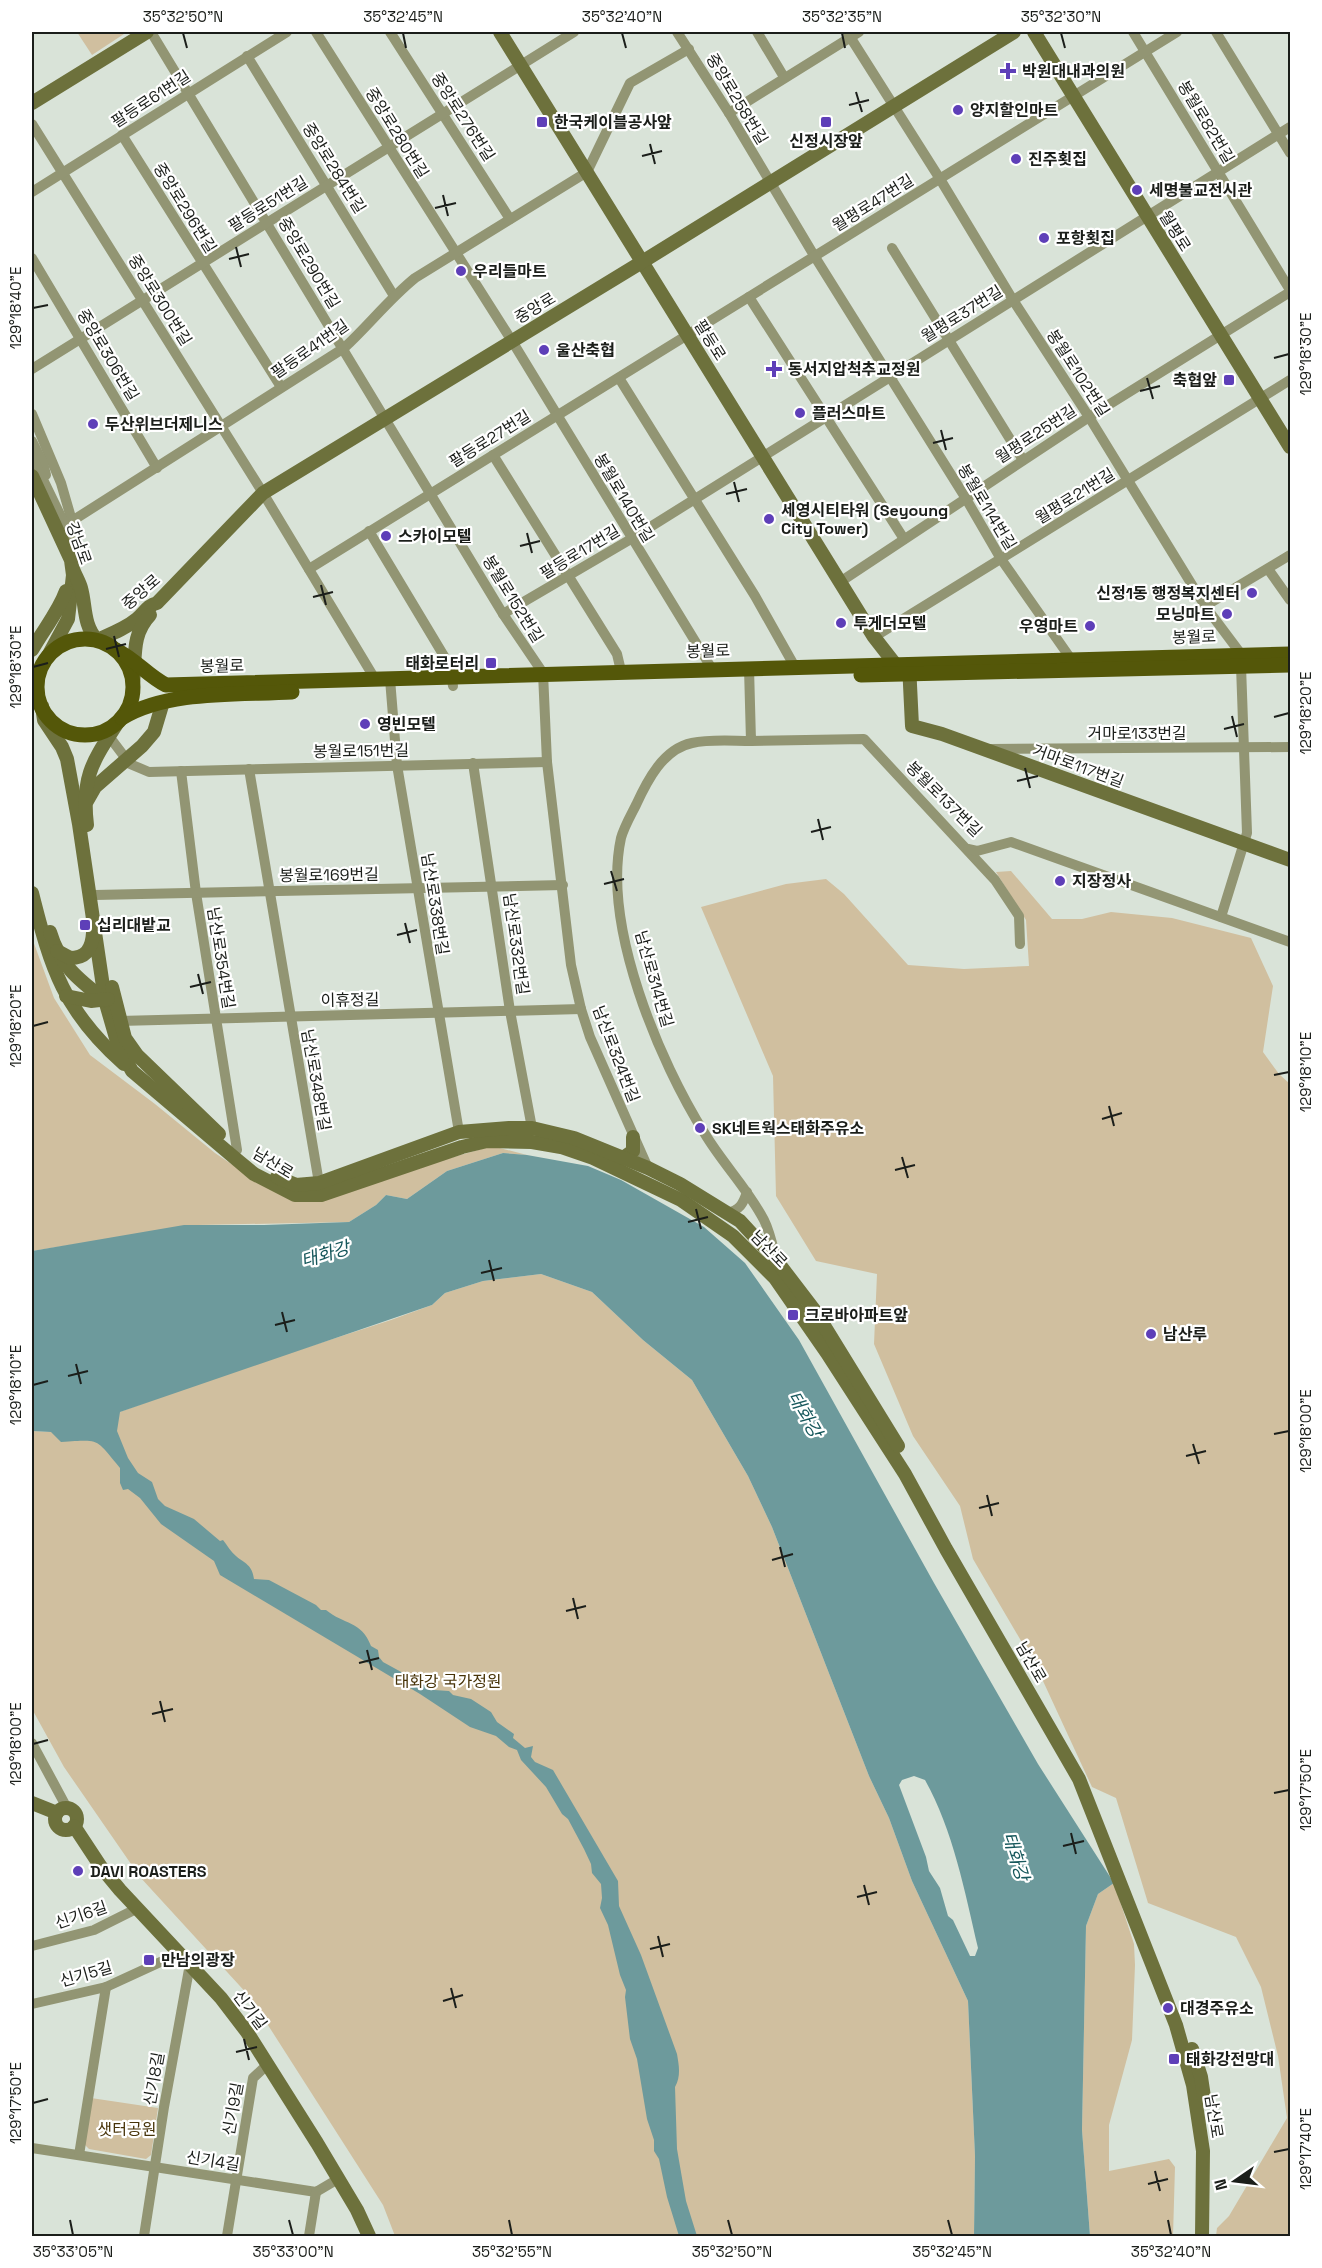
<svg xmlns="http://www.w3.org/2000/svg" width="1322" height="2268" font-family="'Space Grotesk','Noto Sans KR',sans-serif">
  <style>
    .green { fill: #d0bf9f }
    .water { fill: #6d9a9c; fill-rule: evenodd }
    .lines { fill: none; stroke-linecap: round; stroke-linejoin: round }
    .street { stroke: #929573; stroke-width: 10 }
    .secondary { stroke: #6d713c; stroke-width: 14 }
    .primary { stroke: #545709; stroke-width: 15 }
    .ticks { fill: none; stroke: #1b1e1a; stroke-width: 2 }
    .poi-dot { fill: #5e3fb8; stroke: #fff; stroke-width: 2 }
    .labels { text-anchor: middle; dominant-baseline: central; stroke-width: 4.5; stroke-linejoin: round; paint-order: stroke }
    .poi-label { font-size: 16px; font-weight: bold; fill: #1b1e1a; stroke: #fff; text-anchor: start }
    .street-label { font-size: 16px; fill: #1b1e1a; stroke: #fff }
    .park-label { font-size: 16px; fill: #473308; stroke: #fff }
    .water-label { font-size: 18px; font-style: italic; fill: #17585c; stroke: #fff }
    .neatline { fill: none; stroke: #1b1e1a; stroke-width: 2 }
    .ticks-label { font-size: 15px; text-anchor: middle; fill: #1b1e1a }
  </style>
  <rect width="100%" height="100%" fill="#d9e3d8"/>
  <g class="green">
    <polygon points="77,32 127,32 92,55"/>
    <polygon points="1011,871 1052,919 1082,919 1111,912 1172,918 1251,938 1273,986 1263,1052 1279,1074 1290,1084 1290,2236 1216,2236 1217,2228 1229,2216 1287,2118 1278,2056 1261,1987 1236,1937 1148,1903 1116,1798 1092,1787 1037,1668 973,1559 960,1506 913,1436 874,1344 877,1274 816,1261 776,1196 773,1076 701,907 786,884 826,879 844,894 908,965 964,969 1029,966 1026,920 996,872"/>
    <polygon points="32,938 54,998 90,1055 155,1104 215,1153 261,1184 321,1195 492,1146 527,1155 503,1153 447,1171 407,1199 386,1195 376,1205 349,1222 198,1225 32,1251"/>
    <polygon points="541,1274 592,1292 643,1340 692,1380 748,1476 772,1527 869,1776 889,1818 912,1881 968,2001 975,2156 974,2236 395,2236 383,2205 250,1997 140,1877 64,1767 32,1709 32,1431 51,1432 114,1414 216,1377 391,1320 432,1305 445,1293 483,1281"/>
    <polygon points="1114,1883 1134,1944 1135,1965 1132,2040 1109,2125 1109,2171 1169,2159 1175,2167 1173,2236 1090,2236 1082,2130 1086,1926 1098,1894"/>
    <polygon points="91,2098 158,2108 151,2155 146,2159 89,2149 84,2144"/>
  </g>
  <path class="water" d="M503,1153l24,2 61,11 33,14 83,47 41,36 54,77 135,243 104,181 76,119 -16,11 -12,32 -4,204 8,106h-116l1,-80 -7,-155 -56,-120 -23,-63 -20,-42 -97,-249 -24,-51 -56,-96 -49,-40 -51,-48 -51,-18 -58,7 -38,12 -13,12 -312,107 -3,19 11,27 10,15 14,9 6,17 7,7 29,13 26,22 3,-1c4,5 8,12 13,16 9,8 16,8 18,23l15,1 47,25 5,5h5c18,15 35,10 45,36l7,4 1,7 4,5 51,28 15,1 4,4 18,4 20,13 6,10 17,12 -1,4 12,10 8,-2 -2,11 4,5 18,8 65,111 1,25 22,49 36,99c2,12 4,22 -2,33l2,62 9,52 11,35h-18l-12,-39 -8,-38 -5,-8v-11l-7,-21 -10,-60 -7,-20 -5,-42 1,-7 -6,-15 -12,-50 -8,-17 2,-10 -1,-14 -9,-11 -1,-9 -7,-15 -16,-30 -6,-5 -16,-27 -25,-27 -4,-10 -8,-3 -13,-11 -26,-9 -50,-33 -200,-119 -6,-14 -53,-37 -21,-26 -12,-9 -5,1 -3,-7v-15c-26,-31 -19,-28 -59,-26l-10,-10 -19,-1v-180l152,-26h80l85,-3 27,-17 10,-10 21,4 40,-28zM914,1776l11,4c28,50 40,112 53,168l-3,8h-5l-17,-36 -5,-4 -8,-28 -11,-17 -3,-14 -27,-72 3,-5z"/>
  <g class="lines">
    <g class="street">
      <polyline points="151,32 503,614 543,673 547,762 571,965 581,1009 590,1037 648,1168"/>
      <polyline points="316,32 512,341 712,669"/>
      <polyline points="390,32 510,219"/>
      <polyline points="677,32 729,113 815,257 965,497 1001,559 1071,659"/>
      <polyline points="757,32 784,77"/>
      <polyline points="847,32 940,179 1013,300 1089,417 1205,606 1241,654"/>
      <polyline points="1133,32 1290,290"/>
      <polyline points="1216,32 1290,153"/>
      <polyline points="247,56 394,296"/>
      <polyline points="729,113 859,32"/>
      <polyline points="32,124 263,493 375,679"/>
      <polyline points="122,135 281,387"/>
      <polyline points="32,192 287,32"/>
      <polyline points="892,248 1023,460"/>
      <polyline points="32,258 157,468"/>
      <polyline points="749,297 904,539"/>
      <polyline points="32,369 574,32"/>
      <polyline points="619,378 755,596 795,667"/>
      <polyline points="32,414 61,483 72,521 70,535"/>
      <polyline points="32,441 43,463 46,475"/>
      <polyline points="493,455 617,654 621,671"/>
      <polyline points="32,457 70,535 74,547 71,560"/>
      <path d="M72,521l272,-173c24,-22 45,-49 71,-70l172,-106 43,-89 59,-34"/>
      <polyline points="369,531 444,656 450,668 453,686"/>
      <polyline points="309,569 1177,32"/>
      <polyline points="1268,569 1290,600"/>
      <polyline points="840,582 1089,417 1290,292"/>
      <polyline points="1205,606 1290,555"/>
      <polyline points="503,614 631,539 1290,127"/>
      <polyline points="874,637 1290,380"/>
      <polyline points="749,668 751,741 864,739 995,880 1019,916 1020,944"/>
      <polyline points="390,679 397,765 459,1132"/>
      <polyline points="105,731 130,764 149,772 547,762"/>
      <path d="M751,741c-19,0 -41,-2 -59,2 -29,6 -45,38 -56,62 -5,10 -12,22 -15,33 -19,88 38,223 84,296 18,30 43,55 59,86 6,12 9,27 12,39"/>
      <polyline points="990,749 1290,747"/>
      <polyline points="473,763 510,1011 532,1128"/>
      <polyline points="249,769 319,1183"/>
      <polyline points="181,771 196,893 237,1150"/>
      <polyline points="968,849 977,851 1011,842 1290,942"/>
      <polyline points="95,895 563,885"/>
      <polyline points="1221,917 1247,833 1241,666"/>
      <polyline points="119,1021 581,1009"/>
      <path d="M727,1213c13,-3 16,-9 20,-21"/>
      <polyline points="32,1743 67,1808"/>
      <polyline points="32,1946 94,1930 138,1908"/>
      <polyline points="32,2004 106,1987 180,1953"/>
      <polyline points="32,2148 316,2192 338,2179"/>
      <polyline points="79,2155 106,1987"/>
      <polyline points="144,2236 164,2107 190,1964"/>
      <polyline points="227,2236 253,2078 268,2064"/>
      <polyline points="309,2236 316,2192"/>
    </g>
    <g class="secondary">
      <polyline points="500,32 874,637 895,664"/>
      <polyline points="1034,32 1290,447"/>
      <polyline points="32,103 147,32"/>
      <polyline points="32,476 71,560 73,575 68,619 48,656"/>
      <path d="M73,569c2,6 6,12 8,19 5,18 2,37 16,52 14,-6 28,-11 40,-21 7,-6 11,-14 20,-16l106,-110 379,-231 372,-230"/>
      <path d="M32,650c11,-20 26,-37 34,-59"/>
      <polyline points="909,664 912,726 942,734 1290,860"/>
      <path d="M133,683c3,-26 -2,-48 17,-68"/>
      <polyline points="42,706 44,720 62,747 67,759 79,824 105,1000 118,1045 132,1071 236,1159 254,1174 295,1195 321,1195 462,1147 487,1141 532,1142 561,1147 593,1158 681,1200 733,1236 775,1278 827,1353 905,1474 946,1549 1079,1779 1176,2025 1193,2085 1203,2151 1202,2236"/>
      <polyline points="87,801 95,787 142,746 154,732 163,702"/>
      <path d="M87,825c-6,-51 7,-65 33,-106"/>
      <path d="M32,893c19,76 32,118 92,171"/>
      <path d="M50,932c10,34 29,48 56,69"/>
      <path d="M57,951l13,7c16,0 22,-9 23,-25"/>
      <polyline points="112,987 125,1038 137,1055 219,1134"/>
      <polyline points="66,996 91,1001 108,999"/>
      <polyline points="623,1158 633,1151 633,1137"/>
      <polyline points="277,1177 296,1185 319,1183 459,1132 509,1128 532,1128 574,1138 648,1168 680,1184 740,1221 776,1260 815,1311 898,1446"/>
      <polyline points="32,1803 57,1813"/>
      <circle cx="66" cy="1819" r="11"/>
      <polyline points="74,1826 101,1867 120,1890 221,1998 247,2032 317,2143 357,2210 369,2236"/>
      <polyline points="1192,2049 1201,2077 1204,2097"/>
    </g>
    <g class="primary">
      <circle cx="85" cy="687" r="48"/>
      <path d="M116,650c19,9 32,26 50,35l1124,-31"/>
      <polyline points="861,675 1290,665"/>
      <path d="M122,718c45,-28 117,-23 170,-26"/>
    </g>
  </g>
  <path class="ticks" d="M183,33l4,15M403,33l3,15M622,33l4,15M842,33l3,15M1061,33l4,15M856,92l6,20M849,105l20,-5M650,144l5,20M642,156l20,-5M443,195l5,21M435,208l21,-5M236,247l5,20M229,259l20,-5M33,308l15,-3M1274,358l15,-4M1147,378l6,21M1140,391l20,-5M941,430l5,20M933,443l20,-5M734,482l5,20M726,494l21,-5M527,533l5,20M520,546l20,-5M321,585l5,20M313,597l20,-5M114,636l5,21M106,649l20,-5M33,667l15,-4M1232,716l5,21M1274,717l15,-4M1224,729l20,-5M1025,768l5,20M1017,781l21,-5M818,819l5,21M811,832l20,-5M611,871l6,20M604,884l20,-5M405,923l5,20M397,935l20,-5M198,974l5,20M190,987l21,-5M33,1026l15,-4M1274,1075l15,-3M1109,1106l5,20M1102,1119l20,-6M902,1157l6,21M895,1170l20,-5M696,1209l5,20M688,1222l20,-5M489,1260l5,21M481,1273l21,-5M282,1312l5,20M275,1325l20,-5M76,1364l5,20M68,1376l20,-5M33,1385l15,-4M1274,1434l15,-3M1193,1444l6,20M1186,1456l20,-5M987,1495l5,21M979,1508l20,-5M780,1547l5,20M772,1560l21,-6M573,1598l5,21M566,1611l20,-5M367,1650l5,20M359,1663l20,-5M160,1701l5,21M152,1714l21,-5M33,1744l15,-4M1274,1793l15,-3M1071,1833l5,21M1063,1846l21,-5M864,1885l5,20M857,1897l20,-5M658,1936l5,21M650,1949l20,-5M451,1988l5,20M443,2001l20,-6M244,2039l5,21M236,2052l21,-5M33,2103l15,-4M1274,2152l15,-3M1155,2171l5,20M1148,2184l20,-5M70,2220l3,15M289,2220l4,15M509,2220l3,15M728,2220l4,15M948,2220l4,15M1168,2220l3,15"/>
  <g class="poi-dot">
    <path d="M1005 62h6v6h6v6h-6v6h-6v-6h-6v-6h6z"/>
    <circle cx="958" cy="110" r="6"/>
    <rect x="536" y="116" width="12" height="12" rx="3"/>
    <rect x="820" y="116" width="12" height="12" rx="3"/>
    <circle cx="1016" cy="159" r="6"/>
    <circle cx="1137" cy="190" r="6"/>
    <circle cx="1044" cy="238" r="6"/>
    <circle cx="461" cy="271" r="6"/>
    <circle cx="544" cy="350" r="6"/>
    <path d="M771 360h6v6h6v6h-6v6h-6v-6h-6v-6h6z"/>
    <rect x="1223" y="374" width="12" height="12" rx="3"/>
    <circle cx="800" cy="413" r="6"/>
    <circle cx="93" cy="424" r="6"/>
    <circle cx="769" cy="519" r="6"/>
    <circle cx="386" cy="536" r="6"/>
    <circle cx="1252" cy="593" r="6"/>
    <circle cx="1227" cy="614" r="6"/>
    <circle cx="841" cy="623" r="6"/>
    <circle cx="1090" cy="626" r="6"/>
    <rect x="485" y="657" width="12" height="12" rx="3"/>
    <circle cx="365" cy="724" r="6"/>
    <circle cx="1060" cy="881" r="6"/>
    <rect x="79" y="919" width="12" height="12" rx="3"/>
    <circle cx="700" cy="1128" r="6"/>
    <rect x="787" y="1309" width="12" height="12" rx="3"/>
    <circle cx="1151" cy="1334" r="6"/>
    <circle cx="78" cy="1871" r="6"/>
    <rect x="143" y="1954" width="12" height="12" rx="3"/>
    <circle cx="1168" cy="2008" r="6"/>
    <rect x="1168" y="2053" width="12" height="12" rx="3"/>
  </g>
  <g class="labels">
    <g class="poi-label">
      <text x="1022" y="71">박원대내과의원</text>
      <text x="970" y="110">양지할인마트</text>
      <text x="554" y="122">한국케이블공사앞</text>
      <text x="826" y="141" text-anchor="middle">신정시장앞</text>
      <text x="1028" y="159">진주횟집</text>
      <text x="1149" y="190">세명불교전시관</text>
      <text x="1056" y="238">포항횟집</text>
      <text x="473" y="271">우리들마트</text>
      <text x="556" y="350">울산축협</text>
      <text x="788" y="369">동서지압척추교정원</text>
      <text x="1217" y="380" text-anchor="end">축협앞</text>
      <text x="812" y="413">플러스마트</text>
      <text x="105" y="424">두산위브더제니스</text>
      <text x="781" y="510">세영시티타워 (Seyoung<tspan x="781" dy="18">City Tower)</tspan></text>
      <text x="398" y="536">스카이모텔</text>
      <text x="1240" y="593" text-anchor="end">신정1동 행정복지센터</text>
      <text x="1215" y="614" text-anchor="end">모닝마트</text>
      <text x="853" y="623">투게더모텔</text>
      <text x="1078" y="626" text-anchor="end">우영마트</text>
      <text x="479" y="663" text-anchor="end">태화로터리</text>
      <text x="377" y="724">영빈모텔</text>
      <text x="1072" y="881">지장정사</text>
      <text x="97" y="925">십리대밭교</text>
      <text x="712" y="1128">SK네트웍스태화주유소</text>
      <text x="805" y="1315">크로바아파트앞</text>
      <text x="1163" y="1334">남산루</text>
      <text x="90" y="1871">DAVI ROASTERS</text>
      <text x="161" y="1960">만남의광장</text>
      <text x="1180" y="2008">대경주유소</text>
      <text x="1186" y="2059">태화강전망대</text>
    </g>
    <g class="street-label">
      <text transform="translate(151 99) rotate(-33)">팔등로61번길</text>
      <text transform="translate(737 99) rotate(59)">중앙로258번길</text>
      <text transform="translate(463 117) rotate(57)">중앙로276번길</text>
      <text transform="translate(1206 122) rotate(59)">봉월로82번길</text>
      <text transform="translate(397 133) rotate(58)">중앙로280번길</text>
      <text transform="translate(334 168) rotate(58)">중앙로284번길</text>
      <text transform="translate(873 203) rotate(-32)">월평로47번길</text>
      <text transform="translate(268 204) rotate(-32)">팔등로51번길</text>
      <text transform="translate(185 208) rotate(58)">중앙로296번길</text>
      <text transform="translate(1175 231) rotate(58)">월평로</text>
      <text transform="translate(309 263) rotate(59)">중앙로290번길</text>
      <text transform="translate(160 300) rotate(58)">중앙로300번길</text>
      <text transform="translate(535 308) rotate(-31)">중앙로</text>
      <text transform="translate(962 314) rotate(-32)">월평로37번길</text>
      <text transform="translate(710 340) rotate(58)">팔등로</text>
      <text transform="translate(310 349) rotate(-35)">팔등로41번길</text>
      <text transform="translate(108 355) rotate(59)">중앙로306번길</text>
      <text transform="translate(1078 373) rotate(57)">봉월로102번길</text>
      <text transform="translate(1036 434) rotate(-33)">월평로25번길</text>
      <text transform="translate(490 439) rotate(-32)">팔등로27번길</text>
      <text transform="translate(1075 496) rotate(-32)">월평로21번길</text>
      <text transform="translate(624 498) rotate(59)">봉월로140번길</text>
      <text transform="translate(987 507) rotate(59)">봉월로114번길</text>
      <text transform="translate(79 543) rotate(70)">강남로</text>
      <text transform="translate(580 552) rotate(-31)">팔등로17번길</text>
      <text transform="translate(141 592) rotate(-41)">중앙로</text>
      <text transform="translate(513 599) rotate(58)">봉월로152번길</text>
      <text transform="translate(1194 637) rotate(-2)">봉월로</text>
      <text transform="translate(708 651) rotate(-2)">봉월로</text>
      <text transform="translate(222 666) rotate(-1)">봉월로</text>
      <text x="1137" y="733">거마로133번길</text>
      <text transform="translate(361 751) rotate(-1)">봉월로151번길</text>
      <text transform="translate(1078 766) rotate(20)">거마로117번길</text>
      <text transform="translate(944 799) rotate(45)">봉월로137번길</text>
      <text transform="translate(329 875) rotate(-1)">봉월로169번길</text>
      <text transform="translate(435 904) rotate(81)">남산로338번길</text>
      <text transform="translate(516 944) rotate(82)">남산로332번길</text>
      <text transform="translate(221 958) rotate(81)">남산로354번길</text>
      <text transform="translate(654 979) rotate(74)">남산로314번길</text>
      <text transform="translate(350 1000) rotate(-1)">이휴정길</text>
      <text transform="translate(616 1054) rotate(69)">남산로324번길</text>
      <text transform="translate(316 1080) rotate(80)">남산로348번길</text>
      <text transform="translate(273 1163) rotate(31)">남산로</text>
      <text transform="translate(769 1249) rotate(46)">남산로</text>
      <text transform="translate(1031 1662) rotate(60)">남산로</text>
      <text transform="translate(81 1915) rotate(-19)">신기6길</text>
      <text transform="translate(86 1974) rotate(-16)">신기5길</text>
      <text transform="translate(250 2010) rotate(53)">신기길</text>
      <text transform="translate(154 2079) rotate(-80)">신기8길</text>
      <text transform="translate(233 2109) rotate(-80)">신기9길</text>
      <text transform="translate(1214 2116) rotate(81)">남산로</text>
      <text transform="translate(213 2161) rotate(9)">신기4길</text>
    </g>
    <g class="park-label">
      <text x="448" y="1681">태화강 국가정원</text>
      <text x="127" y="2129">샛터공원</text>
    </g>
    <g class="water-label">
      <text transform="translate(325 1254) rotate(-17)">태화강</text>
      <text transform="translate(805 1414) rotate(60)">태화강</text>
      <text transform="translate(1016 1856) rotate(73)">태화강</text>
    </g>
  </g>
  <rect width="1322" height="2268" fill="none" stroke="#ffffff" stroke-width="66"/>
  <g transform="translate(1235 2181) rotate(256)" stroke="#ffffff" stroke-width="4.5" paint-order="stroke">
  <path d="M0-4.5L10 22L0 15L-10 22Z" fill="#1b1e1a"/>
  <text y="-9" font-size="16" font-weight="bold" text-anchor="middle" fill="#1b1e1a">N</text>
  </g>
  <rect x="33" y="33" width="1256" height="2202" class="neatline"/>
  <g class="ticks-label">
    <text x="183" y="22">35°32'50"N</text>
    <text x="403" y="22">35°32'45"N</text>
    <text x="622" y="22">35°32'40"N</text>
    <text x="842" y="22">35°32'35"N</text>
    <text x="1061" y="22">35°32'30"N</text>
    <text transform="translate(16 308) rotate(-90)" y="5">129°18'40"E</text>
    <text transform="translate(1306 354) rotate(-90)" y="5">129°18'30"E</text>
    <text transform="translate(16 667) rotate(-90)" y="5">129°18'30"E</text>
    <text transform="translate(1306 713) rotate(-90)" y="5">129°18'20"E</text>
    <text transform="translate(16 1026) rotate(-90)" y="5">129°18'20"E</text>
    <text transform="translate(1306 1072) rotate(-90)" y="5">129°18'10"E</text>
    <text transform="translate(16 1385) rotate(-90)" y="5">129°18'10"E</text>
    <text transform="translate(1306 1431) rotate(-90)" y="5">129°18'00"E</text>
    <text transform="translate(16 1744) rotate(-90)" y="5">129°18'00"E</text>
    <text transform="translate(1306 1790) rotate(-90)" y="5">129°17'50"E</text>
    <text transform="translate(16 2103) rotate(-90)" y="5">129°17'50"E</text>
    <text transform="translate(1306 2149) rotate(-90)" y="5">129°17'40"E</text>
    <text x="73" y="2257">35°33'05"N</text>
    <text x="293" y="2257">35°33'00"N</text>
    <text x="512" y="2257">35°32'55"N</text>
    <text x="732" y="2257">35°32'50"N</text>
    <text x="952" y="2257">35°32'45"N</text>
    <text x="1171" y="2257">35°32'40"N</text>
  </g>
</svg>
